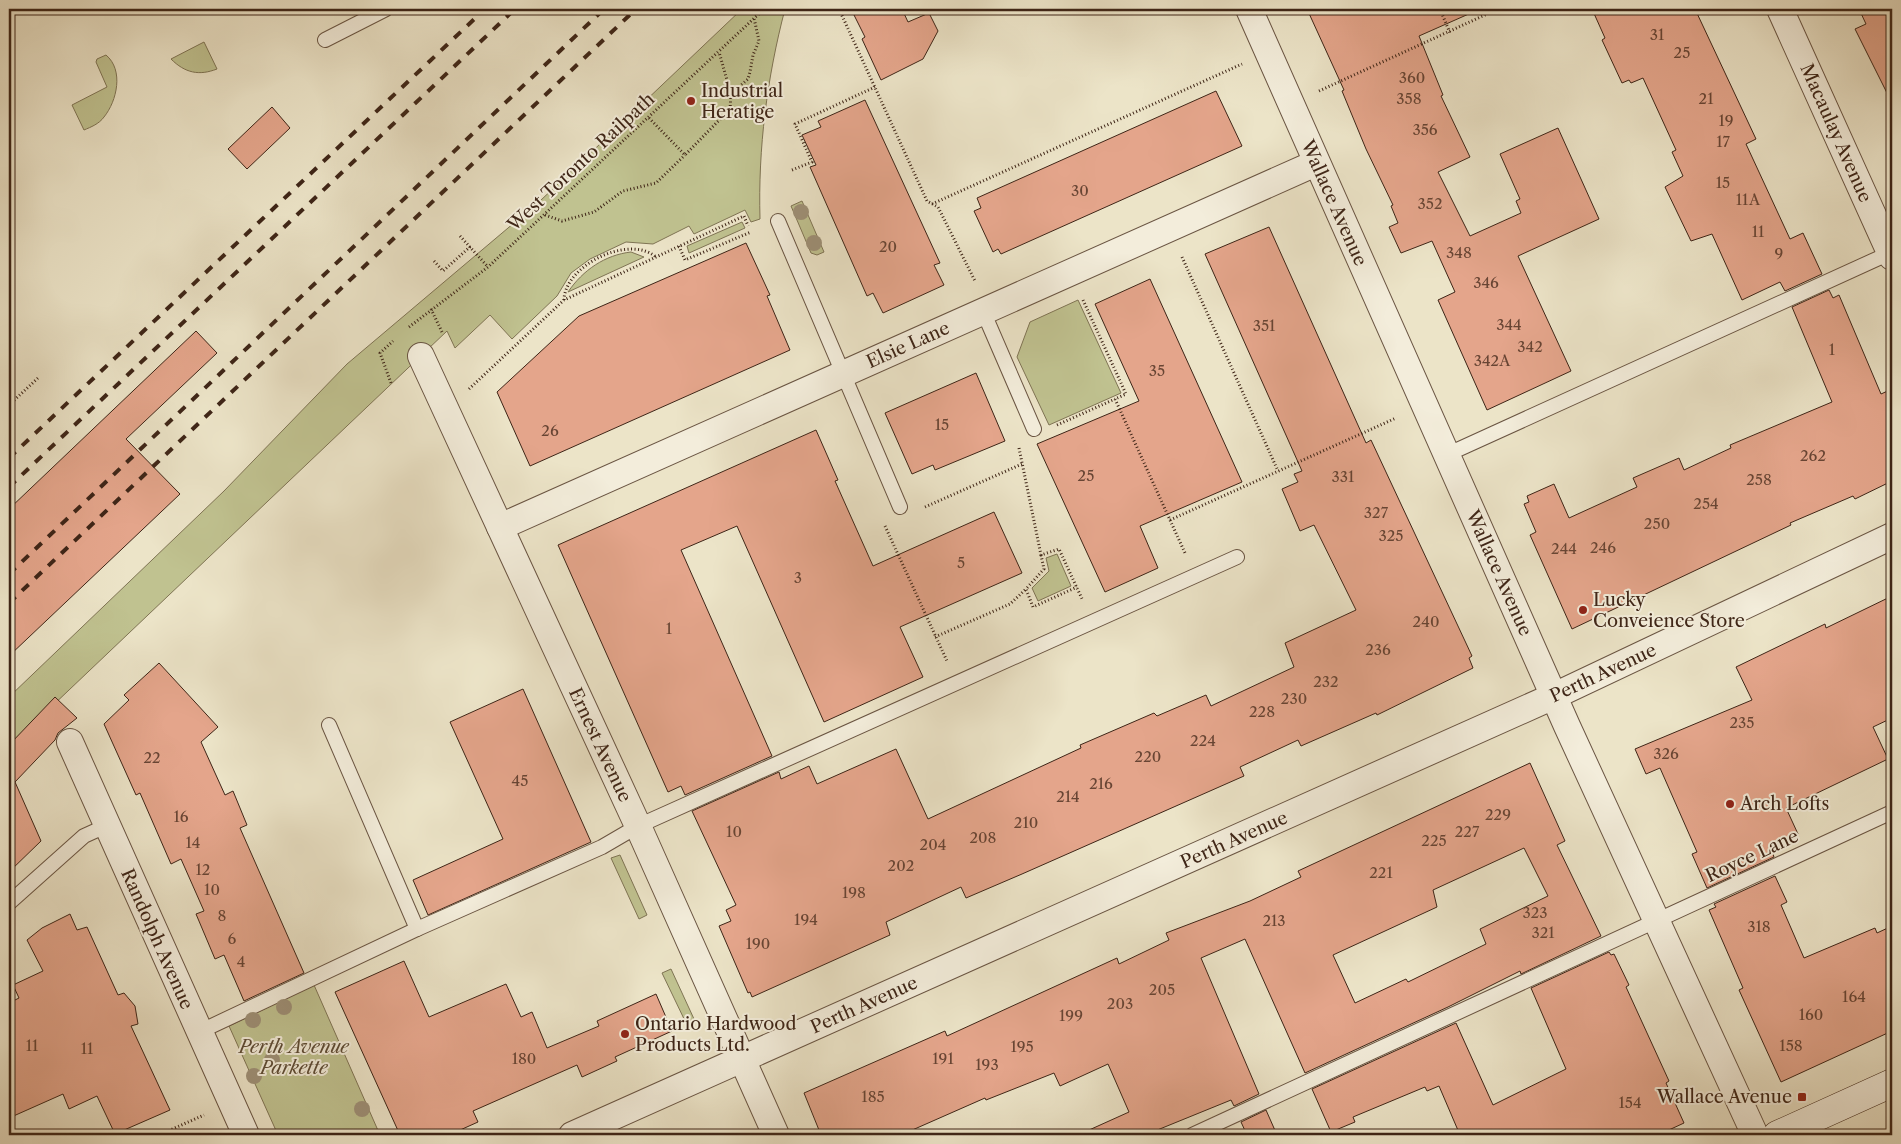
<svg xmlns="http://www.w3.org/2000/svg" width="1901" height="1144" font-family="'Libre Caslon Text',serif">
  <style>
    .green { fill: #c0c290; stroke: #7f7454 }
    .building { fill: #e4a58b; stroke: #3e2517; fill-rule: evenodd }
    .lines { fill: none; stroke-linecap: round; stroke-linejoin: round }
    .lane-casing { stroke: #6a5543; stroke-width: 16 }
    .street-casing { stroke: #6a5543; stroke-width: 28 }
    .secondary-casing { stroke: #3e2517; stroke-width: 29 }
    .path { stroke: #3e2517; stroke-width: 3; stroke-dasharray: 1 2.5; stroke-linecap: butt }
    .lane { stroke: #f3eddb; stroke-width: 14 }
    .street { stroke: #f3eddb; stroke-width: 26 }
    .secondary { stroke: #f3eddb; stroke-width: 28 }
    .rail { stroke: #3e2517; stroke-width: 4; stroke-dasharray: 9 9; stroke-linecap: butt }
    .tree { fill: #9e9077 }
    .poi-dot { fill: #8f2418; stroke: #f3eddb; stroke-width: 2 }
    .labels { text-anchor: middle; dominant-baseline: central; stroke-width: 4; stroke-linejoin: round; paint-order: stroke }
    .number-label { font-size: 15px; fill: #684534 }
    .poi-label { font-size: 18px; fill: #3e2517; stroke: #f3eddb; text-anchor: start }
    .street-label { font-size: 18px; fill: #3e2517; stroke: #f3eddb }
    .park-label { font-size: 18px; font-style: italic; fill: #5e4c35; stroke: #f3eddb }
  </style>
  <rect width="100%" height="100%" fill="#ece4c8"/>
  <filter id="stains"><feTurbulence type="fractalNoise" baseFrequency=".004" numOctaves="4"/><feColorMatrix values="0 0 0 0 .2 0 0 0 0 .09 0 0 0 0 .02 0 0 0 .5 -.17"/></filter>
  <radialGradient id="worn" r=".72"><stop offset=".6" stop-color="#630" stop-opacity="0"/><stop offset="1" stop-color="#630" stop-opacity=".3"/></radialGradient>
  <g class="green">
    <path d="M742,9h43c-18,69 -27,139 -25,210l-9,3 -6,-12 -51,24 -5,-8 -36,18 -27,-2 -36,17 -19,14 -14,23 -45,43 -22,-24 -35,33 -8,-17 -438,416v-50l215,-206 123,-127 193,-163z"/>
    <path d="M204,42l13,27c-18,7 -32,4 -46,-10z"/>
    <path d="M106,55c18,15 11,46 -2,62 -5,7 -13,10 -20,13l-12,-25 35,-18 -11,-25 1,-3z"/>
    <polygon points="802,201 824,252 817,255 811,253 791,206"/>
    <polygon points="742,222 745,228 689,253 687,246"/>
    <path d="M631,252l13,5 -76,35c15,-22 37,-37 63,-40z"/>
    <polygon points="1078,300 1121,393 1049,425 1017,357 1030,322"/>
    <polygon points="1057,554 1071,586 1038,601 1032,588 1049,571 1046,558"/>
    <polygon points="620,855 647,915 639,919 611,858"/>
    <polygon points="671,969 694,1019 686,1023 662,973"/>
    <polygon points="314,985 380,1135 278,1135 229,1026"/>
  </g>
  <g class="building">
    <polygon points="851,9 902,9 908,22 929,13 938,31 923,59 881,80 862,39 865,37"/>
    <polygon points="1307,9 1480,9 1419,36 1443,95 1441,96 1470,157 1438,172 1470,236 1521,213 1516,201 1520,199 1500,154 1558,128 1599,219 1518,256 1571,371 1487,410 1438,300 1455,292 1432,241 1401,253 1389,227 1398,223 1391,206 1393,205 1366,149 1342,91 1344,90"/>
    <polygon points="1592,9 1695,9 1756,139 1746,144 1790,239 1803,233 1822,274 1785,291 1780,282 1742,300 1712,234 1691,241 1665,187 1683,176 1672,152 1676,150 1643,78 1631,83 1629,80 1622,83 1602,40 1605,38"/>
    <polygon points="1859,9 1892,9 1892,103 1855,29 1866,24"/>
    <polygon points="1216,91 1242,146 1001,254 998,249 993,252 974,211 981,208 977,198"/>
    <polygon points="865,100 940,263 934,265 944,285 883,313 873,293 867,296 810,167 816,165 802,135 821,127 818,121"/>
    <polygon points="272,107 290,128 247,169 228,149"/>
    <polygon points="1269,227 1366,443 1371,440 1472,656 1469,658 1473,668 1377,715 1376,713 1301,746 1298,740 1240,767 1244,776 1022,874 966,898 961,887 886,922 890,935 752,997 750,992 748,993 719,926 731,921 726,910 736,905 692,811 779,772 781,779 809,766 817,784 896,749 928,819 1081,748 1080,745 1154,713 1157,716 1206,695 1211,706 1294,667 1285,643 1356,610 1314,525 1300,531 1282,489 1298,482 1294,474 1302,471 1205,254"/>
    <polygon points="746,243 770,295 767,296 790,350 530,466 497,392 579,316"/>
    <polygon points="1150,279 1242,482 1140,526 1158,568 1105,592 1037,444 1139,401 1095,304"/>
    <polygon points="1829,290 1833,298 1839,295 1881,394 1892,389 1892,481 1855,499 1853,496 1790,523 1791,525 1572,629 1530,535 1536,532 1524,504 1529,502 1527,496 1554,484 1569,518 1637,487 1633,478 1679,458 1684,470 1731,448 1730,445 1832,402 1792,307"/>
    <polygon points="196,331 217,353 126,439 180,494 9,656 9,509"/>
    <polygon points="976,373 1005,441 935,470 933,465 912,474 885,413"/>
    <polygon points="816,430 838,480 835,481 873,566 994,512 1022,573 900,627 923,677 824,722 737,526 681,550 772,756 685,795 681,786 668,792 558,545"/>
    <polygon points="1892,596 1892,718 1873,727 1888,759 1786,808 1798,834 1770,846 1774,857 1707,888 1692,854 1697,852 1660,768 1646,774 1635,749 1752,700 1736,667 1825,624 1826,628"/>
    <polygon points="159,663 218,727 201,742 225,795 233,791 247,825 240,828 304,973 244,1001 224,955 215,959 196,914 204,911 181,859 171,864 140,793 136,795 104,724 129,700 124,695"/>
    <polygon points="523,689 591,842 428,915 413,880 503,839 450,722"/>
    <polygon points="55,697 77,718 58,733 55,740 15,782 41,841 9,872 9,745"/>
    <path d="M1530,763l35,78 -8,4 44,91 -80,38 -1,-3 -72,36 -143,66 -60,-134 -44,19 58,136 -25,12 -3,-6 -86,35h-67l51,-23 -21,-48 -48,22 -6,-13 -68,27 -1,-2 -84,37h-80l-17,-42 141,-62 2,5 170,-78 2,6 50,-24 -3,-7 84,-32 51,-24 -3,-6zM1524,848l24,48 -68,33 6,15 -78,38 -2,-3 -51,24 -22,-48 104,-48 -4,-17z"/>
    <polygon points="1775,876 1787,902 1781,905 1804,958 1875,928 1877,933 1892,926 1892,1031 1781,1082 1739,990 1743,988 1709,910 1716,907 1714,904"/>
    <polygon points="70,914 77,930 87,927 118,995 124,993 135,1006 138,1024 131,1026 170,1110 115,1134 97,1096 69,1109 63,1094 9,1118 9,1003 19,998 13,985 43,971 27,940 42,928"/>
    <polygon points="1609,952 1611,955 1614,954 1629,985 1626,987 1669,1081 1666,1083 1684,1123 1658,1135 1460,1135 1439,1086 1427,1091 1425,1087 1353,1117 1355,1122 1331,1132 1312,1089 1456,1023 1493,1105 1566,1069 1531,988"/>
    <polygon points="404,961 429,1017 506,984 521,1017 532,1012 547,1048 599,1026 597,1021 656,994 672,1031 615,1057 617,1061 582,1077 577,1065 473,1111 478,1122 449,1135 400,1135 335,992"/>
    <polygon points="1266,1110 1277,1135 1247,1135 1241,1122"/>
  </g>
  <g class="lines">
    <g class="lane-casing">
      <g id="lane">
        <polyline points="325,40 386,9"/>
        <polyline points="778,221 900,507"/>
        <polyline points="983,311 1034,429"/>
        <polyline points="1446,455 1890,253"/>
        <polyline points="329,725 417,929"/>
        <polyline points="9,903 84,836 106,826"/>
        <polyline points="199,1032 417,929 602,847 638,826 1237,557"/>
        <polyline points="1192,1135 1892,812"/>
      </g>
    </g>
    <g class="street-casing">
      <g id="street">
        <polyline points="1249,9 1567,726 1755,1135"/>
        <polyline points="1780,9 1892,257"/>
        <polyline points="421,356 638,826 776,1135"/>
        <polyline points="500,527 1316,163"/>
        <polyline points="70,742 246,1135"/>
        <polyline points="572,1135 1554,696 1892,536"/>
      </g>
    </g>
    <g class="secondary-casing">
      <polyline id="secondary" points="1777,1135 1892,1083"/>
    </g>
    <g class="path">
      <polyline points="839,9 927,201 938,207 975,281"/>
      <polyline points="1440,9 1450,33"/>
      <polyline points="1319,91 1498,9"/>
      <polyline points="731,94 748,79 750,72 753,55 759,41 754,18"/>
      <polyline points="649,118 685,155 730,109 731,94 719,52"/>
      <polyline points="9,156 12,155"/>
      <polyline points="792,170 812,162 795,124 875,87"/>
      <polyline points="932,204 1242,64"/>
      <polyline points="545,215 562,221 594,212 623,191 656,183 685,155"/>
      <polyline points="460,236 488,267"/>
      <polyline points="679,246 685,260 751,232"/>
      <polyline points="1182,257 1278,471"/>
      <polyline points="434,261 443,271 471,246"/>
      <path d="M564,300c1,-35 65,-66 92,-43"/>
      <polyline points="1083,300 1126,394 1115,399 1185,553"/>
      <polyline points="431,309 442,332"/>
      <polyline points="409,327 488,267 764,9"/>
      <polyline points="391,383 380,353 393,341"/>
      <polyline points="469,389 564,300 744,216 748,226"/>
      <polyline points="9,405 38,378"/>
      <polyline points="1057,425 1115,399"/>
      <polyline points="1019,448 1041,555 1059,549 1083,601"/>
      <polyline points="925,507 1022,464"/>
      <polyline points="1170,520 1396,418"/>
      <polyline points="885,526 947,661"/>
      <polyline points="1041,555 1044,569 1026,589 1033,607 1077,587"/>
      <polyline points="935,637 1010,604 1026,589"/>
      <polyline points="159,1135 204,1115"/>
    </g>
    <use href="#lane" class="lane"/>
    <use href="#street" class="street"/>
    <use href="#secondary" class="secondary"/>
    <g class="rail">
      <polyline points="9,458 485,9"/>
      <polyline points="9,487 515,9"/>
      <polyline points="9,574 604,9"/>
      <polyline points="9,603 636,9"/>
    </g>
  </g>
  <g class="tree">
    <circle cx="801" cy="212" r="8"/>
    <circle cx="814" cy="243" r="8"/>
    <circle cx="284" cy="1007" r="8"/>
    <circle cx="253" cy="1020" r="8"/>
    <circle cx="272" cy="1060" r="8"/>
    <circle cx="254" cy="1076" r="8"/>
    <circle cx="362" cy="1109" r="8"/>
  </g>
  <g class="poi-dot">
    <circle cx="691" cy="101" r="5"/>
    <circle cx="1583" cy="610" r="5"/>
    <circle cx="1730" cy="804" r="5"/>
    <circle cx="625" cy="1034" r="5"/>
    <rect x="1797" y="1092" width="10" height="10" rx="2.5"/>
  </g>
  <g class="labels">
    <g class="number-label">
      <text x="1657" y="34">31</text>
      <text x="1682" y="52">25</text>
      <text x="1412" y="77">360</text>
      <text x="1409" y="98">358</text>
      <text x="1706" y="98">21</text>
      <text x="1726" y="120">19</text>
      <text x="1425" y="129">356</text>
      <text x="1723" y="141">17</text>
      <text x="1723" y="182">15</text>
      <text x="1080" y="190">30</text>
      <text x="1748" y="199">11A</text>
      <text x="1430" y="203">352</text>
      <text x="1758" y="231">11</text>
      <text x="888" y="246">20</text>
      <text x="1459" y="252">348</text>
      <text x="1779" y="253">9</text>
      <text x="1486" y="282">346</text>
      <text x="1509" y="324">344</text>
      <text x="1264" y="325">351</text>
      <text x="1530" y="346">342</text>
      <text x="1832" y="349">1</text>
      <text x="1492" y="360">342A</text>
      <text x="1157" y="370">35</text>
      <text x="942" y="424">15</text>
      <text x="550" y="430">26</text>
      <text x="1813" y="455">262</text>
      <text x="1086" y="475">25</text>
      <text x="1343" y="476">331</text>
      <text x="1759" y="479">258</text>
      <text x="1706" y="503">254</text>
      <text x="1376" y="512">327</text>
      <text x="1657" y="523">250</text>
      <text x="1391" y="535">325</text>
      <text x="1603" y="547">246</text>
      <text x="1564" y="548">244</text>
      <text x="961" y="562">5</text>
      <text x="798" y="577">3</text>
      <text x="1426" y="621">240</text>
      <text x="669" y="628">1</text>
      <text x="1378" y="649">236</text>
      <text x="1326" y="681">232</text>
      <text x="1294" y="698">230</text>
      <text x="1262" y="711">228</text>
      <text x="1742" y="722">235</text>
      <text x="1203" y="740">224</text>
      <text x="1666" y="753">326</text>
      <text x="1148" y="756">220</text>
      <text x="152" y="757">22</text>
      <text x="520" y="780">45</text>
      <text x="1101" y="783">216</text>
      <text x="1068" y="796">214</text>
      <text x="1498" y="814">229</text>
      <text x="181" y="816">16</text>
      <text x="1026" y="822">210</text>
      <text x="734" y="831">10</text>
      <text x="1467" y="831">227</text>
      <text x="983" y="837">208</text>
      <text x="1434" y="840">225</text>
      <text x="193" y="842">14</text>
      <text x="933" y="844">204</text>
      <text x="901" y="865">202</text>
      <text x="203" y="869">12</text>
      <text x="1381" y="872">221</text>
      <text x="212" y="889">10</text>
      <text x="854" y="892">198</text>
      <text x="1535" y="912">323</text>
      <text x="222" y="915">8</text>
      <text x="806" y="919">194</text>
      <text x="1274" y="920">213</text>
      <text x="1759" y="926">318</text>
      <text x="1543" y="932">321</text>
      <text x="232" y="938">6</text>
      <text x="758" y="943">190</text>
      <text x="241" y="961">4</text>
      <text x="1162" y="989">205</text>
      <text x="1854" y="996">164</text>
      <text x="1120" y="1003">203</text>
      <text x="1811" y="1014">160</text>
      <text x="1071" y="1015">199</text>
      <text x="32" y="1045">11</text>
      <text x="1791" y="1045">158</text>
      <text x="1022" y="1046">195</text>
      <text x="87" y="1048">11</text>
      <text x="524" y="1058">180</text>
      <text x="943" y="1058">191</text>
      <text x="987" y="1064">193</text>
      <text x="873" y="1096">185</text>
      <text x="1630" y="1102">154</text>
    </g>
    <g class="poi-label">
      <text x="701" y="91">Industrial<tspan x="701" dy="21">Heratige</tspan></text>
      <text x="1593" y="600">Lucky<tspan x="1593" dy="21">Conveience Store</tspan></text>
      <text x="1740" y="804">Arch Lofts</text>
      <text x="635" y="1024">Ontario Hardwood<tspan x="635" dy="21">Products Ltd.</tspan></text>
      <text x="1792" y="1097" text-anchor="end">Wallace Avenue</text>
    </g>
    <g class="street-label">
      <text transform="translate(1836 133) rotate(66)">Macaulay Avenue</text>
      <text transform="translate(581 162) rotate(-43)">West Toronto Railpath</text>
      <text transform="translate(1334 203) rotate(66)">Wallace Avenue</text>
      <text transform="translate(908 345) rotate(-24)">Elsie Lane</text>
      <text transform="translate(1499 573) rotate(66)">Wallace Avenue</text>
      <text transform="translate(1603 673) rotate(-25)">Perth Avenue</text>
      <text transform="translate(600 745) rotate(65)">Ernest Avenue</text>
      <text transform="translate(1234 840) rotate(-24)">Perth Avenue</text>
      <text transform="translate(1752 856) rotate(-25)">Royce Lane</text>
      <text transform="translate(157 939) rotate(66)">Randolph Avenue</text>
      <text transform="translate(864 1005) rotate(-24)">Perth Avenue</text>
    </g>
    <g class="park-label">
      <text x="294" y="1047">Perth Avenue<tspan x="294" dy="21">Parkette</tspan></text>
    </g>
  </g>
  <rect width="1901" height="1144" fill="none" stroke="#ece4c8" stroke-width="30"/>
  <rect x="10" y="10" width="1881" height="1124" fill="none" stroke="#3e2517" stroke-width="2.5"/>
  <rect x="15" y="15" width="1871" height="1114" fill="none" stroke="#3e2517"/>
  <rect width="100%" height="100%" filter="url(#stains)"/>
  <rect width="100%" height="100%" fill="url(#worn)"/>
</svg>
